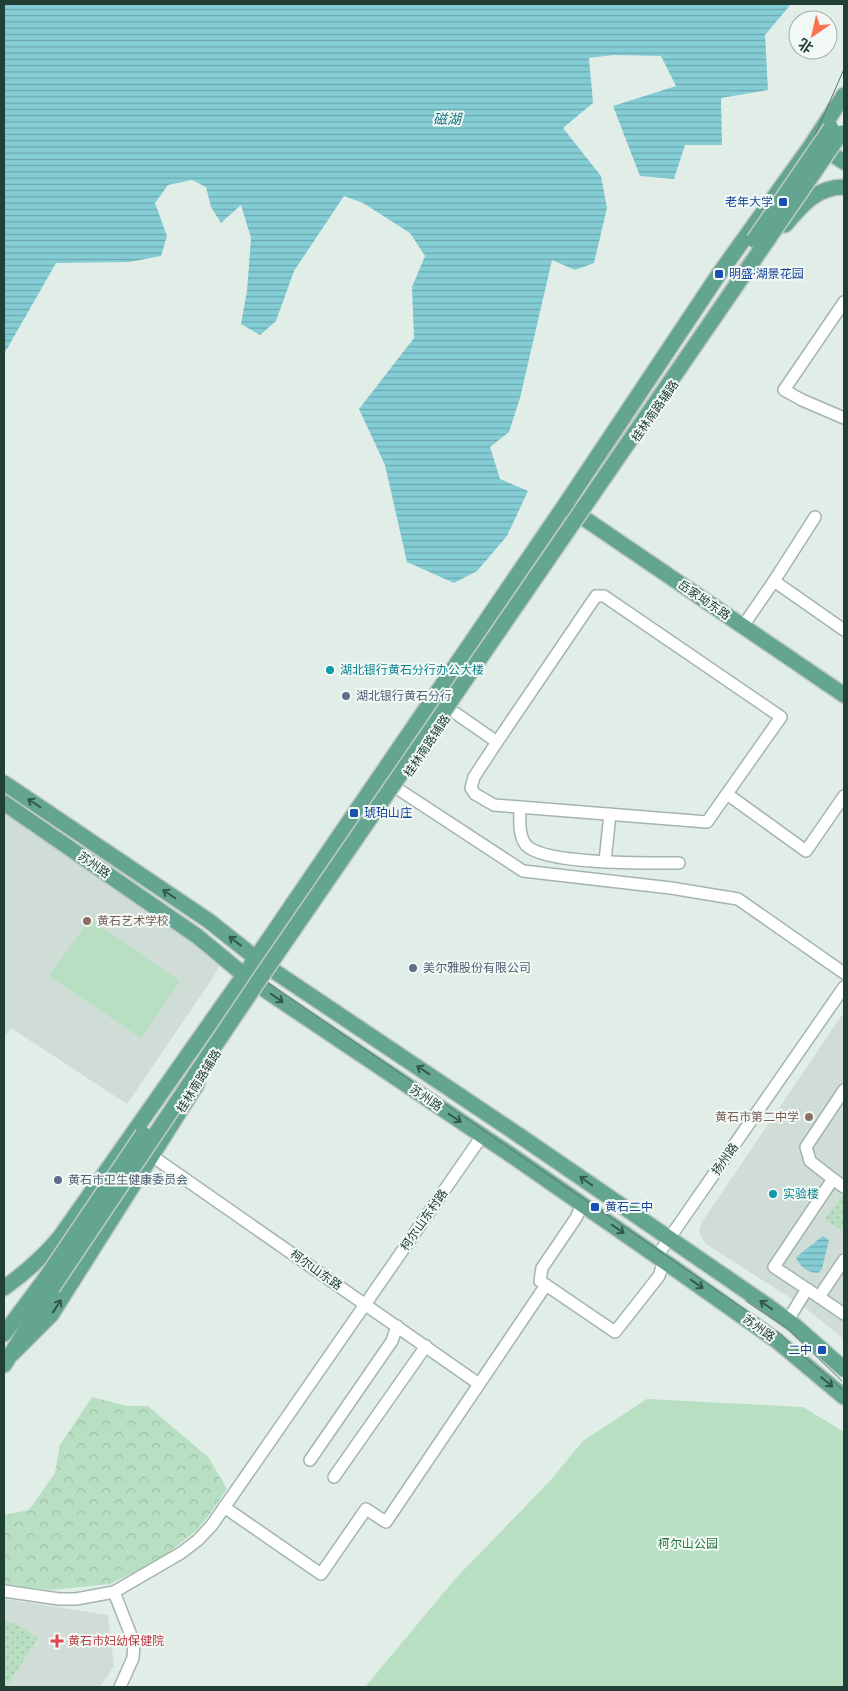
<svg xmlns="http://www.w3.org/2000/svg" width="848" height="1691" font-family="'Public Sans','Noto Sans SC',sans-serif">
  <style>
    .built { fill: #cfddd6 }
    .grass { fill: url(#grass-dots) }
    .forest { fill: url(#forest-crowns) }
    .park { fill: #b8dfc1 }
    .water { fill: url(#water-rules) }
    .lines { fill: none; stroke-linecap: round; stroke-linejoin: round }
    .minor-casing { stroke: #a3b5ae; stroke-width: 14 }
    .major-casing { stroke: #c1c9c6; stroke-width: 18 }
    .minor { stroke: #fff; stroke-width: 11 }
    .major { stroke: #63a591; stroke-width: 15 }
    .tram { stroke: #5b7a70; stroke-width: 1 }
    .major-bridge-casing { stroke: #c1c9c6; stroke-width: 18; stroke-linecap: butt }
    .major-bridge { stroke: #63a591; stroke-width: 15 }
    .oneway { stroke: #31584c }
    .transit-dot { fill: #1a4fb4; stroke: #f2f9f5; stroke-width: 2 }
    .culture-dot { fill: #0f9aa8; stroke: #f2f9f5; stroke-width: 2 }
    .service-dot { fill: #5c6f8a; stroke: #f2f9f5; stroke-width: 2 }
    .education-dot { fill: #8d6e63; stroke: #f2f9f5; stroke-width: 2 }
    .health-dot { fill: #e0444e; stroke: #f2f9f5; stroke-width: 2 }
    .labels { text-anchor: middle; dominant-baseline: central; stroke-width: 4; stroke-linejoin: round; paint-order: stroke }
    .transit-label { font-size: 12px; fill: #164399; stroke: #f2f9f5; text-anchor: start }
    .street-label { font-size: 12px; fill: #203f35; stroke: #f2f9f5 }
    .culture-label { font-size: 12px; fill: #0d838f; stroke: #f2f9f5; text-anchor: start }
    .service-label { font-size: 12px; fill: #4e5e75; stroke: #f2f9f5; text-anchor: start }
    .education-label { font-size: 12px; fill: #785e54; stroke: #f2f9f5; text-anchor: start }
    .park-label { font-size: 12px; fill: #287843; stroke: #f2f9f5 }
    .health-label { font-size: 12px; fill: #be3a42; stroke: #f2f9f5; text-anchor: start }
    .water-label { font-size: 14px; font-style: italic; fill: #16727e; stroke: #f2f9f5 }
  </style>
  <defs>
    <pattern id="grass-dots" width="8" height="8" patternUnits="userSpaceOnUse" patternTransform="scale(1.25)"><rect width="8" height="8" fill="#b8dfc1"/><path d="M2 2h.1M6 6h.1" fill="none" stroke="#9ec0a6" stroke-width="1.8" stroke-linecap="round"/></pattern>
    <pattern id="forest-crowns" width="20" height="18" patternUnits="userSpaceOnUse" patternTransform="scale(1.25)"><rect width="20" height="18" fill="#b8dfc1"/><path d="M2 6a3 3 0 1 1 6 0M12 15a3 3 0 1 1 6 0" fill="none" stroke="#9ec0a6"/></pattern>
    <pattern id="water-rules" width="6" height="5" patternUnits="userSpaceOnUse" patternTransform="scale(1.25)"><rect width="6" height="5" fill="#85cdd5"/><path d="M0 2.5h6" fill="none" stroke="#6ca8ae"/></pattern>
  </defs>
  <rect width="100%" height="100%" fill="#e1ede7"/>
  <g class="built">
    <polygon points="4,805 222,961 212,979 127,1104 11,1028 4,1037"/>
    <polygon points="844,1012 844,1339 803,1306 706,1244 701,1237 699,1229 702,1222"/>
    <polygon points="4,1599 108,1615 114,1666 100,1687 4,1687"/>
  </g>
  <g class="grass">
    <polygon points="842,1196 844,1197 844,1232 825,1219"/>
    <polygon points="4,1621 16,1624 38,1638 7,1686 8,1687 4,1687"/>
  </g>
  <polygon class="forest" points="92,1397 127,1406 148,1406 209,1458 227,1489 212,1511 197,1530 159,1560 110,1584 51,1590 4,1584 4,1515 29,1510 55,1473 60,1445"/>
  <g class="park">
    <polygon points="90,919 180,981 141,1038 49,976"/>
    <polygon points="647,1399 803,1407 844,1432 844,1687 365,1687 455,1579 549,1482 583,1441"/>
  </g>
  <g class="water">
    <polygon points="4,4 791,4 765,35 768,90 721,98 722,145 685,145 674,179 640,176 613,106 676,86 661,56 613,55 589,58 593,103 563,128 601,176 607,208 594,263 575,270 552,260 520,398 509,432 490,447 500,479 528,491 507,536 477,571 454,583 407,562 385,465 359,409 414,338 412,287 425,256 410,233 363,203 344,196 294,271 276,321 260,335 241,324 247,291 251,238 241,205 221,223 211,207 206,187 192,180 168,185 155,203 167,236 161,256 129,262 56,263 4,354"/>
    <path d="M823,1236l6,4 -7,29 -4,4c-10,0 -17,-6 -22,-15l4,-4z"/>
  </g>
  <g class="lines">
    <g class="minor-casing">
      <g id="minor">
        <polyline points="844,302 784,390 802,400 844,418"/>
        <polyline points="815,517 774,581 844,630"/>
        <polygon points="596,596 604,596 781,717 707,822 494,805 475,794 471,788 474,777 497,742"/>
        <polyline points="743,626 774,581"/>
        <polyline points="451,710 497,742"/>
        <polyline points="398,789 523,871 671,888 738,899 844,973"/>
        <polyline points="727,794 806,851 844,796"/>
        <path d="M520,807c0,12 -2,28 6,38 18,20 124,18 153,18"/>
        <polyline points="605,861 610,814"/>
        <polyline points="152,1156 479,1384"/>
        <polyline points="833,1179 810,1161 806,1147 844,1090"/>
        <polyline points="844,1187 833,1179 774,1267 819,1297 844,1260"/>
        <polyline points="657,1256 844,987"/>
        <polyline points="546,1285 615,1332 659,1276 664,1261"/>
        <polyline points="819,1297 844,1314"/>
        <polyline points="788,1320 807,1289"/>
        <polyline points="310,1460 392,1341 397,1326"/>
        <polyline points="334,1477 426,1346"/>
        <polyline points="224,1507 321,1574 366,1509 386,1522 546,1285 540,1281 542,1268 576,1218 582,1205"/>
        <polyline points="4,1591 59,1599 76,1599 114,1592 181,1553 198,1540 212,1525 482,1136"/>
        <polyline points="114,1592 134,1643 133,1658 120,1687"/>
      </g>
    </g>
    <g class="major-casing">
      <g id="major">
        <polyline points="824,140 833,155 844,162"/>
        <path d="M785,225c16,-19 31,-38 59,-38"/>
        <polyline points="569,508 844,695"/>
        <polyline points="4,783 209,921 262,963 523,1138 768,1306 794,1325 844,1369"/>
        <polyline points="4,803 197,936 244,975 274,996 511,1155 678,1271 777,1341 844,1397"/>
        <path d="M4,1288c21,-15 39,-31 56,-51l196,-279 309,-453 154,-231 91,-127 34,-52"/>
        <polyline points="4,1334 45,1279"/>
        <polyline points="12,1354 51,1315 197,1084"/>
        <polyline points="4,1365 52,1288"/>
      </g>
    </g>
    <use href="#minor" class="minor"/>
    <use href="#major" class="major"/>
    <g class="tram">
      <polyline points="844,69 810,147 806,167 783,202 267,955 261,966 259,973 264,980 782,1335 803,1356 844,1391"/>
      <polyline points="746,1301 788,1329 842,1381"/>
    </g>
    <g class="major-bridge-casing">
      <g id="major-bridge">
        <polyline points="754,240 831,128"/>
        <polyline points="45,1279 143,1134"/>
        <polyline points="52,1288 261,977 841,133"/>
      </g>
    </g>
    <use href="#major-bridge" class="major-bridge"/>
  </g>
  <defs><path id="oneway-shaft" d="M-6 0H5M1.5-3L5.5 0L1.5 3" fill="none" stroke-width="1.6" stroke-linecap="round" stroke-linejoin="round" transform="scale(1.25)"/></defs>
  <g class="oneway">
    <use href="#oneway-shaft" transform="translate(34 803) rotate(-146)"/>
    <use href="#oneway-shaft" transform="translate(169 894) rotate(-146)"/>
    <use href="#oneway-shaft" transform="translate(235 941) rotate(-142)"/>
    <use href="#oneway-shaft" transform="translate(277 998) rotate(35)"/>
    <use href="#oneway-shaft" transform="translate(423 1070) rotate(-146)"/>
    <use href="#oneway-shaft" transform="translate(455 1118) rotate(34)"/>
    <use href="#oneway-shaft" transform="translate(586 1181) rotate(-145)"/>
    <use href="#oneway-shaft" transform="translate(618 1229) rotate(35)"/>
    <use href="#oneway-shaft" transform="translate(697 1284) rotate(35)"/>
    <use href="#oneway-shaft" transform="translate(766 1305) rotate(-145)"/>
    <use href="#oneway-shaft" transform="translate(57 1306) rotate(-58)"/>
    <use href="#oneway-shaft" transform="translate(827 1382) rotate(40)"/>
  </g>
  <g class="transit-dot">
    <rect x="778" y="197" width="10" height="10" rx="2.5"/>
    <rect x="714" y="269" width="10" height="10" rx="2.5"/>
    <rect x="349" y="808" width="10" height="10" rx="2.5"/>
    <rect x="590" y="1202" width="10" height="10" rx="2.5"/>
    <rect x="817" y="1345" width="10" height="10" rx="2.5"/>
  </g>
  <g class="culture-dot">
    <circle cx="330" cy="670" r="5"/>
    <circle cx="773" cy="1194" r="5"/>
  </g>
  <g class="service-dot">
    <circle cx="346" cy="696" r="5"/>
    <circle cx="413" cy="968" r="5"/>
    <circle cx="58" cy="1180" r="5"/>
  </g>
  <g class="education-dot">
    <circle cx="87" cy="921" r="5"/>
    <circle cx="809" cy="1117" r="5"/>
  </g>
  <path class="health-dot" d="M54.5 1633.5h5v5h5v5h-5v5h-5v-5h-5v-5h5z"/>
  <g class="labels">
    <g class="transit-label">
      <text x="773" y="202" text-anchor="end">老年大学</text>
      <text x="729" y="274">明盛·湖景花园</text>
      <text x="364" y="813">琥珀山庄</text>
      <text x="605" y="1207">黄石二中</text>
      <text x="812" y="1350" text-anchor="end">二中</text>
    </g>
    <g class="street-label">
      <text transform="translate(655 411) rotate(-55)">桂林南路辅路</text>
      <text transform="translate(704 600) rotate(34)">岳家坳东路</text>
      <text transform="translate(427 746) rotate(-56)">桂林南路辅路</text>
      <text transform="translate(94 865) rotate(35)">苏州路</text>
      <text transform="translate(199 1081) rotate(-58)">桂林南路辅路</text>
      <text transform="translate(426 1098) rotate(34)">苏州路</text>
      <text transform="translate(725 1159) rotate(-55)">扬州路</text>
      <text transform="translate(424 1220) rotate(-55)">柯尔山东村路</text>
      <text transform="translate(316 1270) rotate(35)">柯尔山东路</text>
      <text transform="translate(759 1328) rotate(36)">苏州路</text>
    </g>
    <g class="culture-label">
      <text x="340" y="670">湖北银行黄石分行办公大楼</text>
      <text x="783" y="1194">实验楼</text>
    </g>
    <g class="service-label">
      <text x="356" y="696">湖北银行黄石分行</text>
      <text x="423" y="968">美尔雅股份有限公司</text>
      <text x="68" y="1180">黄石市卫生健康委员会</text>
    </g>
    <g class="education-label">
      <text x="97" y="921">黄石艺术学校</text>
      <text x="799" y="1117" text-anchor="end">黄石市第二中学</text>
    </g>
    <g class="park-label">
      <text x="688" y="1544">柯尔山公园</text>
    </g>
    <g class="health-label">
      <text x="68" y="1641">黄石市妇幼保健院</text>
    </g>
    <g class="water-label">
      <text x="447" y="119">磁湖</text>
    </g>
  </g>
  <rect width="848" height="1691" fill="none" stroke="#203f35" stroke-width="10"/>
  <g transform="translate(813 35) rotate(214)"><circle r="24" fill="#f2f9f5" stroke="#9eafa8"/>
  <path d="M0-4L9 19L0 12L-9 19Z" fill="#fa7351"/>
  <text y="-8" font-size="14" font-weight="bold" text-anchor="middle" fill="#203f35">北</text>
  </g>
</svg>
